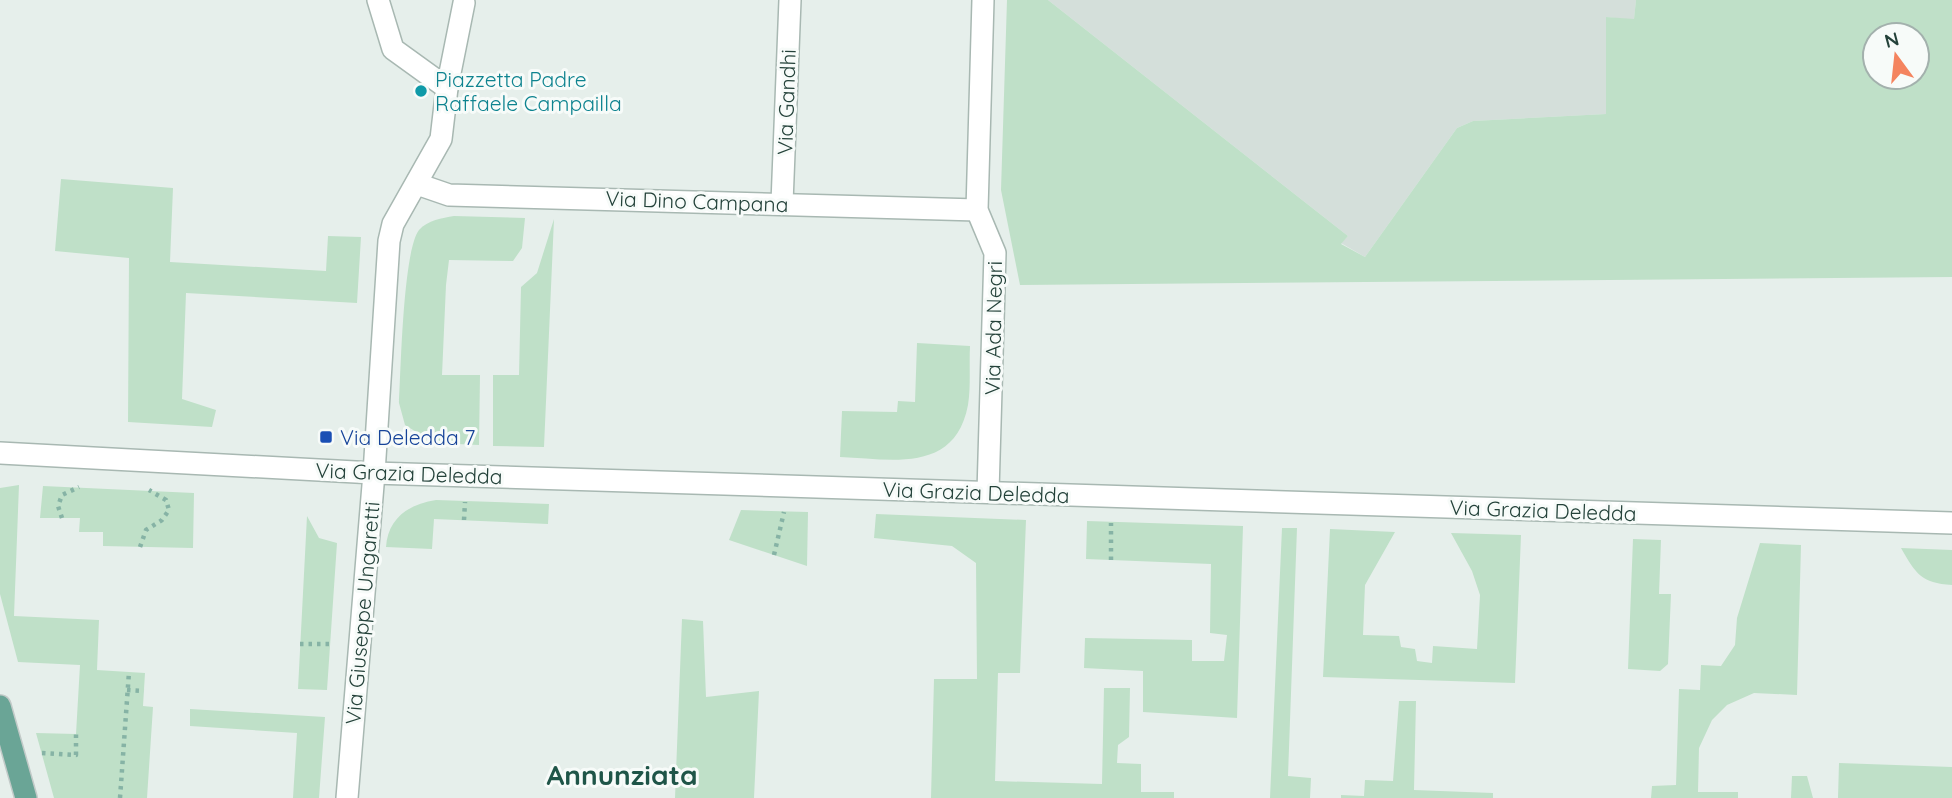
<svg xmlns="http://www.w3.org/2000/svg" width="1952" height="798" font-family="Quicksand,sans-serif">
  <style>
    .built { fill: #d4dfda }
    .green { fill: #bfe0c8; fill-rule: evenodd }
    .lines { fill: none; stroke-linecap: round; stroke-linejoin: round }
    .minor-casing { stroke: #a8b8b2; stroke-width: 24 }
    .major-casing { stroke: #c2cac8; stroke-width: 24 }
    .path { stroke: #86b3a5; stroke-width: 4.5; stroke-dasharray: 3.5 5; stroke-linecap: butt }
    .minor { stroke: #fff; stroke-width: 21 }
    .major { stroke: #6aa596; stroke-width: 21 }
    .culture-dot { fill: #0f9aa8; stroke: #f7fbf9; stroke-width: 2.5 }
    .transit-dot { fill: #1a4fb4; stroke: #f7fbf9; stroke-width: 2.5 }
    .labels { text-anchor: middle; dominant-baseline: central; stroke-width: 6; stroke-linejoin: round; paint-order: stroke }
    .culture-label { font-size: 21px; fill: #0d838f; stroke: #f7fbf9; text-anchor: start }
    .street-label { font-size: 21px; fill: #24423a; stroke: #f7fbf9 }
    .transit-label { font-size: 21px; fill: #164399; stroke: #f7fbf9; text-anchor: start }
    .district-label { font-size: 28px; font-weight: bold; fill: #1f5548; stroke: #f7fbf9 }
  </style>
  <rect width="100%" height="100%" fill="#e6efeb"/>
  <polygon class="built" points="1048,0 1636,0 1634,20 1606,17 1606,114 1473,121 1457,128 1365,257 1341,243 1348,236"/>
  <g class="green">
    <path d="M1007,0h41l300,236 -7,8 24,13 92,-129 16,-7 133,-7v-97l28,2 2,-19h316v277l-932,8 -19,-95zM1917,35v42h-42v-42z"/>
    <polygon points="61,179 173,188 170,262 326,271 328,236 361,237 357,303 186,293 182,399 216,410 212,427 128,422 129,258 55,251"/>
    <path d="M454,216l71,2 -3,30 -9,13 -64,-1 -3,25 -4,90h38l-1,70 -45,-2 -29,-18 -6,-22c2,-32 4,-152 20,-173 9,-10 23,-12 35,-14z"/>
    <polygon points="554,219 544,447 493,446 493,375 519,375 521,287 537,273"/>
    <path d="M917,343l53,3c-1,19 1,40 -2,59 -13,69 -77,54 -128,52l2,-46 55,1 1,-11 17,1z"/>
    <polygon points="19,485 14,616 99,620 97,670 145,673 143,706 153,707 147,798 54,798 36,733 76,734 80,665 18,662 0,594 0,488"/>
    <polygon points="43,486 194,493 193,548 103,546 103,532 79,532 80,518 40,518"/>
    <path d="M436,500l113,4 -1,20 -114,-5 -2,30 -46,-2c2,-29 23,-43 50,-47z"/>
    <polygon points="741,510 808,512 807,566 729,540"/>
    <polygon points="876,514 1026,520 1020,673 998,673 995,781 1102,784 1104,688 1130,688 1129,737 1118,745 1117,763 1141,764 1141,792 1174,792 1174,798 931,798 934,679 977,679 976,563 952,546 874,538"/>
    <polygon points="307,516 319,538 337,543 327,690 298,689"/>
    <polygon points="1087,521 1243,526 1237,718 1143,712 1143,671 1084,668 1085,638 1192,640 1192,661 1224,661 1227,635 1210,633 1211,564 1086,559"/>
    <polygon points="1282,528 1297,528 1288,776 1311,778 1310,798 1270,798"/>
    <polygon points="1330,529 1395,532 1365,585 1363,635 1399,636 1401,647 1415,649 1417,661 1432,663 1433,646 1477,649 1480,595 1472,571 1451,533 1521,535 1515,683 1323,677"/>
    <polygon points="1633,539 1661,540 1659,594 1671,594 1668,664 1660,671 1628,669"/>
    <polygon points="1760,543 1801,545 1797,695 1754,693 1727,705 1712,720 1699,748 1698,792 1738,792 1738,798 1651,798 1652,786 1676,785 1679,689 1700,690 1701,665 1721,666 1735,645 1737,618"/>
    <path d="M1901,548l51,2v35c-31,-2 -36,-11 -51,-37z"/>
    <polygon points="682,619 703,621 706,697 759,691 754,798 675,798"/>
    <polygon points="1399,701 1416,701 1414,790 1493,793 1493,798 1341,798 1341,795 1364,796 1365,780 1393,781"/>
    <polygon points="190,709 325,717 319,798 293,798 297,733 190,726"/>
    <polygon points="1839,763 1952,767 1952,798 1838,798"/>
    <polygon points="1792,776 1807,776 1813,798 1791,798"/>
  </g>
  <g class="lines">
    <g class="minor-casing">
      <g id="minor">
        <polyline points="378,0 393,49 447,88"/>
        <polyline points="983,0 977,210 995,253 988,492"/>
        <polyline points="417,184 449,195 977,210"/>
        <polyline points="782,203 790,0"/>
        <polyline points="0,453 374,473 1952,523"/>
        <polyline points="347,798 374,473 389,241 393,224 441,139 447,88 464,3"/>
      </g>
    </g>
    <g class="major-casing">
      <polyline id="major" points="0,706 26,798"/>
    </g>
    <g class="path">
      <polyline points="62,518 58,506 62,495 79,487"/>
      <polyline points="464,520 465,502"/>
      <polyline points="140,547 146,530 162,520 169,510 166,500 149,490"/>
      <polyline points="774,555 784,512"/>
      <polyline points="1111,560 1111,523"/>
      <polyline points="300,644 330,644"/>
      <polyline points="127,690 144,691"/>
      <polyline points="42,753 76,755 76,734"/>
      <polyline points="120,798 129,672"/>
    </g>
    <use href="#minor" class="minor"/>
    <use href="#major" class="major"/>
  </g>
  <circle class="culture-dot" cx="421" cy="91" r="7"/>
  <rect class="transit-dot" x="319" y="430" width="14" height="14" rx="3.5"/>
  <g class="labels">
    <g class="culture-label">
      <text x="435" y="79">Piazzetta Padre<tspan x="435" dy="24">Raffaele Campailla</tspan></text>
    </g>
    <g class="street-label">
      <text transform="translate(786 102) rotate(-88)">Via Gandhi</text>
      <text transform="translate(697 201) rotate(2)">Via Dino Campana</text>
      <text transform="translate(993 328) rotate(-89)">Via Ada Negri</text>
      <text transform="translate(409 473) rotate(2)">Via Grazia Deledda</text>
      <text transform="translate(976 492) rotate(2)">Via Grazia Deledda</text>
      <text transform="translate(1543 510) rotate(2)">Via Grazia Deledda</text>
      <text transform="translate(362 613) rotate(-85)">Via Giuseppe Ungaretti</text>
    </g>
    <g class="transit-label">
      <text x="340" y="437">Via Deledda 7</text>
    </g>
    <g class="district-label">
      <text x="622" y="774">Annunziata</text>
    </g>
  </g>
  <g transform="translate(1896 56) rotate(345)"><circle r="33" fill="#f7fbf9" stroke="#a3b1ad" stroke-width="2"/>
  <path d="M0-5L12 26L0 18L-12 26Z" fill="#f4845f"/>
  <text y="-10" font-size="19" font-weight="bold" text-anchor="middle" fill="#24423a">N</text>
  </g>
</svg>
